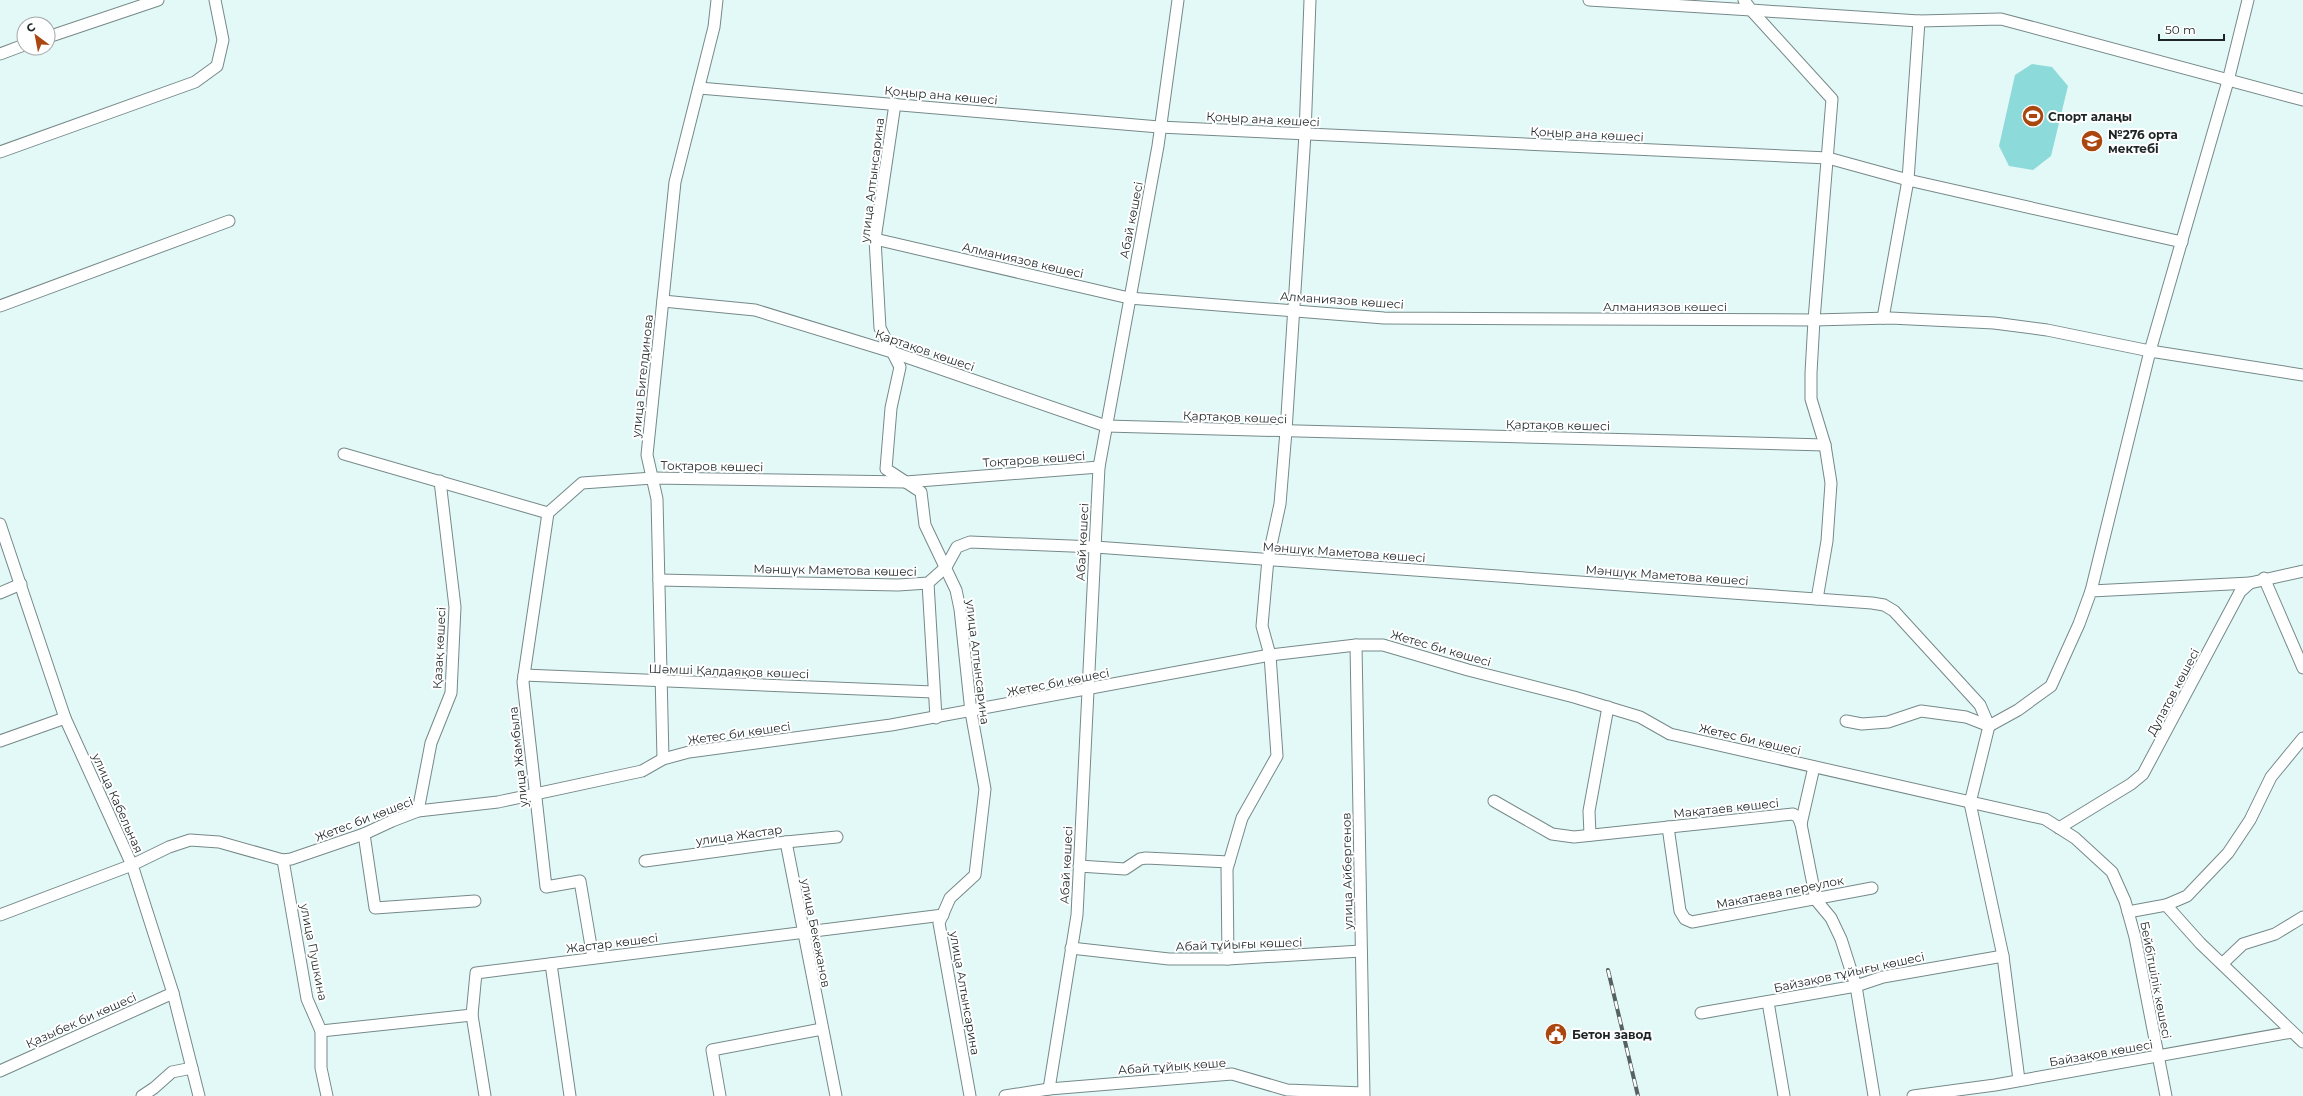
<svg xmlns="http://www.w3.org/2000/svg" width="2303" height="1096" font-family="Montserrat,sans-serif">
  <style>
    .pitch { fill: #8cdad9 }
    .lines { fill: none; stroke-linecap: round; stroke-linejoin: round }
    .minor-casing { stroke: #768989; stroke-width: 13 }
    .minor { stroke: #fff; stroke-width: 11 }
    .rail-casing { stroke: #566261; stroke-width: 4 }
    .rail { stroke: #fff; stroke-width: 2.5; stroke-dasharray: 8; stroke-linecap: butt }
    .labels { text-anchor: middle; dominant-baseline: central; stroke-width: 4; stroke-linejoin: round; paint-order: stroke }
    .street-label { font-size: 12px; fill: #1d2525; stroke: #fff }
    .poi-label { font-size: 12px; font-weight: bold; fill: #1d2525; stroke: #fff; text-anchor: start }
  </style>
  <rect width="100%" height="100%" fill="#e3f9f8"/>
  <polygon class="pitch" points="2032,64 2052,67 2068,86 2051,156 2033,170 2009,166 1999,146 2015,75"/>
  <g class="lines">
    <g class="minor-casing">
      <g id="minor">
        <polyline points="1589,0 1751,10 1744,0"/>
        <polyline points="1751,10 1832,99 1814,320 1811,373 1811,399 1825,445 1831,483 1827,541 1817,599"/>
        <polyline points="1751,10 1919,21 2001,19 2303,100"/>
        <polyline points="48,37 158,0"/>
        <polyline points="0,54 24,45"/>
        <polyline points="699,88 1159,127 1828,158 1908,180 2182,242"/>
        <polyline points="895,104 875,239 880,328 900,367 891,408 886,469 921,492 925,525 956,590 960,609 971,712 985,789 975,875 950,898 939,923 970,1096"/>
        <polyline points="0,152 195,82 217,66 223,40 215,0"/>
        <polyline points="875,239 1129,298 1384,318 1814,320 1890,318 1994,323 2047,330 2150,351 2228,81 2248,0"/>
        <polyline points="663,301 755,310 892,352 1106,426 1825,445"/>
        <polyline points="0,306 229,221"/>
        <polyline points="1883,318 1908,180 1919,21"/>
        <polyline points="344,454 548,513 582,483 653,478 906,482 1099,467"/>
        <polyline points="548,513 523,682 546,887 580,881 593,958"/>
        <polyline points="0,524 65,718 132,865 173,993 199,1096"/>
        <polyline points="2264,578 2303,668"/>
        <polyline points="659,580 898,585 928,583 946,567 957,547 970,542 1095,547 1872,603 1884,605 1894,611 1980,705 1989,726"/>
        <polyline points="928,583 936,718"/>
        <polyline points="2091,591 2150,351 2303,375"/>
        <polyline points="0,593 21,584"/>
        <polyline points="1356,645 1364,1096"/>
        <polyline points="524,675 933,692"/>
        <polyline points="1846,721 1862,724 1888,722 1921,711 1966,717 1989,726"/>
        <polyline points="1989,726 1970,803 2003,956 2019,1080"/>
        <polyline points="1989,726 2018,710 2051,686 2079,624 2091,591 2250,583"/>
        <polyline points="0,741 65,718"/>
        <polyline points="663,759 657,499 647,455 675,182 714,27 717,0"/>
        <polyline points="1494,801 1552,834 1574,837 1793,814 1798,817 1801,824 1816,900 1831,918 1841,939 1856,986 1874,1096"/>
        <polyline points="418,811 431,743 451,693 455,607 440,481"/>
        <polyline points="1801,824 1814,767"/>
        <polyline points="1668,827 1680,911 1685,919 1692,922 1872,888"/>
        <polyline points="2059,828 2131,784 2143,774 2240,592 2250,583 2303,571"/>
        <polyline points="364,834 375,908 475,901"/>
        <polyline points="1590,835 1589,811 1608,707"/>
        <polyline points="786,842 836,1096"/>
        <polyline points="283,860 307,999 321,1031 321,1068 327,1096"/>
        <polyline points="645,861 786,842 837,837"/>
        <polyline points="1079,866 1125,869 1140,859 1146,858 1229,862"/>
        <polyline points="2166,905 2187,896 2228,853 2250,820 2271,777 2303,738"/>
        <polyline points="2128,912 2166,905 2200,943 2303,1042"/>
        <polyline points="0,915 132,865 169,847 190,840 219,842 283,860 291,859 364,834 392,821 418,811 498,802 642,771 663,759 689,752 891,725 1270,655 1356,645 1383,645 1468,670 1574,697 1640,717 1670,734 2045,819 2075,838 2112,872 2125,901 2135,937 2166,1096"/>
        <polyline points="1071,948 1169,959 1228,959 1361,951"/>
        <polyline points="1228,959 1227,869 1242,818 1277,756 1270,655 1262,626 1268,559 1280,504 1286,431 1305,134 1310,0"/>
        <polyline points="551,964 570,1096"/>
        <polyline points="2222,964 2243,944 2275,934 2303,917"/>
        <polyline points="1768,1002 1784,1096"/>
        <polyline points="1701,1013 1856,986 1883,977 2003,956"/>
        <polyline points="472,1015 485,1096"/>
        <polyline points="321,1031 472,1015 476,973 943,915"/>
        <polyline points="0,1071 173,993"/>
        <polyline points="1049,1089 1077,915 1099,467 1158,146 1178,0"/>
        <polyline points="142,1096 154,1088 172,1072 192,1068"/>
        <polyline points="720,1096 712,1050 822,1029"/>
        <polyline points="1005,1096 1049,1089 1232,1074 1287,1090 1363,1093"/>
        <polyline points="1913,1096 1995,1085 2292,1032"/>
      </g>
    </g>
    <use href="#minor" class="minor"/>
    <g class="rail-casing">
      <polyline id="rail" points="1608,970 1638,1096"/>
    </g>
    <use href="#rail" class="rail"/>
  </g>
  <defs>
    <g id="stadium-disc" transform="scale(1.15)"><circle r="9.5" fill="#aa470e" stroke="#fff"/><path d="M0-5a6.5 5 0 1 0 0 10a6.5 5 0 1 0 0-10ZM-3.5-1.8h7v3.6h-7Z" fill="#fff"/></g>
    <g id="school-disc" transform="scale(1.15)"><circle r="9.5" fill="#aa470e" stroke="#fff"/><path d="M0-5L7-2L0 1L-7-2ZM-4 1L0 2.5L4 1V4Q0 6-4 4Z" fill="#fff"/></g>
    <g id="civic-disc" transform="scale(1.15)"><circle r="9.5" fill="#aa470e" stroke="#fff"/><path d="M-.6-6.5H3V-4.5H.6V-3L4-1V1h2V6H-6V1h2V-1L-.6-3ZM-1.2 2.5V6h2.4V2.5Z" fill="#fff"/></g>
  </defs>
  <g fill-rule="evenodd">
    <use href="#stadium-disc" x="2033" y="116"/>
    <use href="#school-disc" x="2092" y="141"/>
    <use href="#civic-disc" x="1556" y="1034"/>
  </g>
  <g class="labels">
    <g class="street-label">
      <text transform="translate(941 95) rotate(5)">Қоңыр ана көшесі</text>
      <text transform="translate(1263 119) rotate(3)">Қоңыр ана көшесі</text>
      <text transform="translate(1587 134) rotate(3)">Қоңыр ана көшесі</text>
      <text transform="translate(872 180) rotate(-83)">улица Алтынсарина</text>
      <text transform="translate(1131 220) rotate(-79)">Абай көшесі</text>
      <text transform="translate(1023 260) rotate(13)">Алманиязов көшесі</text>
      <text transform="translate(1342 300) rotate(4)">Алманиязов көшесі</text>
      <text x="1665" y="306">Алманиязов көшесі</text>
      <text transform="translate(925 350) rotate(19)">Қартақов көшесі</text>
      <text transform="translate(642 376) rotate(-84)">улица Бигелдинова</text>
      <text transform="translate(1235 417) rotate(2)">Қартақов көшесі</text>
      <text transform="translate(1558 425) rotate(1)">Қартақов көшесі</text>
      <text transform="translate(1034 459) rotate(-4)">Тоқтаров көшесі</text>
      <text transform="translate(712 466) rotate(1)">Тоқтаров көшесі</text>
      <text transform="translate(1082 542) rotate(-87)">Абай көшесі</text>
      <text transform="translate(1344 552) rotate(4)">Мәншүк Маметова көшесі</text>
      <text transform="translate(835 570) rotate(1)">Мәншүк Маметова көшесі</text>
      <text transform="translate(1667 575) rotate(4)">Мәншүк Маметова көшесі</text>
      <text transform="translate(439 648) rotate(-87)">Қазақ көшесі</text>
      <text transform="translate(1441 648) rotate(16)">Жетес би көшесі</text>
      <text transform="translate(978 662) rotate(83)">улица Алтынсарина</text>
      <text transform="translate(729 671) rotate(2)">Шәмші Қалдаяқов көшесі</text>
      <text transform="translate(1058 682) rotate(-11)">Жетес би көшесі</text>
      <text transform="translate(2173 692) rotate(-62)">Дулатов көшесі</text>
      <text transform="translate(739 733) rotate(-8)">Жетес би көшесі</text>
      <text transform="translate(1750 739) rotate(13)">Жетес би көшесі</text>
      <text transform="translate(518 757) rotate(-96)">улица Жамбыла</text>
      <text transform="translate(118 803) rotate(66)">улица Кабельная</text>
      <text transform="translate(1726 808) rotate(-6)">Мақатаев көшесі</text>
      <text transform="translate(364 819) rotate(-21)">Жетес би көшесі</text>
      <text transform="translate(739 835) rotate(-8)">улица Жастар</text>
      <text transform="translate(1066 865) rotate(-87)">Абай көшесі</text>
      <text transform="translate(1347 871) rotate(-91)">улица Айбергенов</text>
      <text transform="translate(1780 892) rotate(-11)">Макатаева переулок</text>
      <text transform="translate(816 933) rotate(79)">улица Бекежанов</text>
      <text transform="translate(612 943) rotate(-7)">Жастар көшесі</text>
      <text transform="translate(1239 944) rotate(-2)">Абай тұйығы көшесі</text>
      <text transform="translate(314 952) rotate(79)">улица Пушкина</text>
      <text transform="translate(1849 972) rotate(-12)">Байзақов тұйығы көшесі</text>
      <text transform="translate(2156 980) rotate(79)">Бейбітшілік көшесі</text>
      <text transform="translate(965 993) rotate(80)">улица Алтынсарина</text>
      <text transform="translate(81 1020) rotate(-24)">Қазыбек би көшесі</text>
      <text transform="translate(2101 1053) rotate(-10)">Байзақов көшесі</text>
      <text transform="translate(1172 1066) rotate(-4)">Абай тұйық көше</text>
    </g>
    <g class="poi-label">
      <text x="2048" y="116">Спорт алаңы</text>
      <text x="2108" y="134">№276 орта<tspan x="2108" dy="14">мектебі</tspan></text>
      <text x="1572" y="1034">Бетон завод</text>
    </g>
  </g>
  <g transform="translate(36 36) rotate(328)"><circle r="19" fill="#ffffff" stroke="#a5a8a8"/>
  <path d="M0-3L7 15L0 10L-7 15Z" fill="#aa470e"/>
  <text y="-6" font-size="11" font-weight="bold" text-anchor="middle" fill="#1d2525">С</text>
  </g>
  <path d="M2159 34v6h65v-6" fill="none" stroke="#1d2525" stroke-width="2"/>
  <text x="2165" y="34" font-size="12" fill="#1d2525" stroke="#ffffff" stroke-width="3" paint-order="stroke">50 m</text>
</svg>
